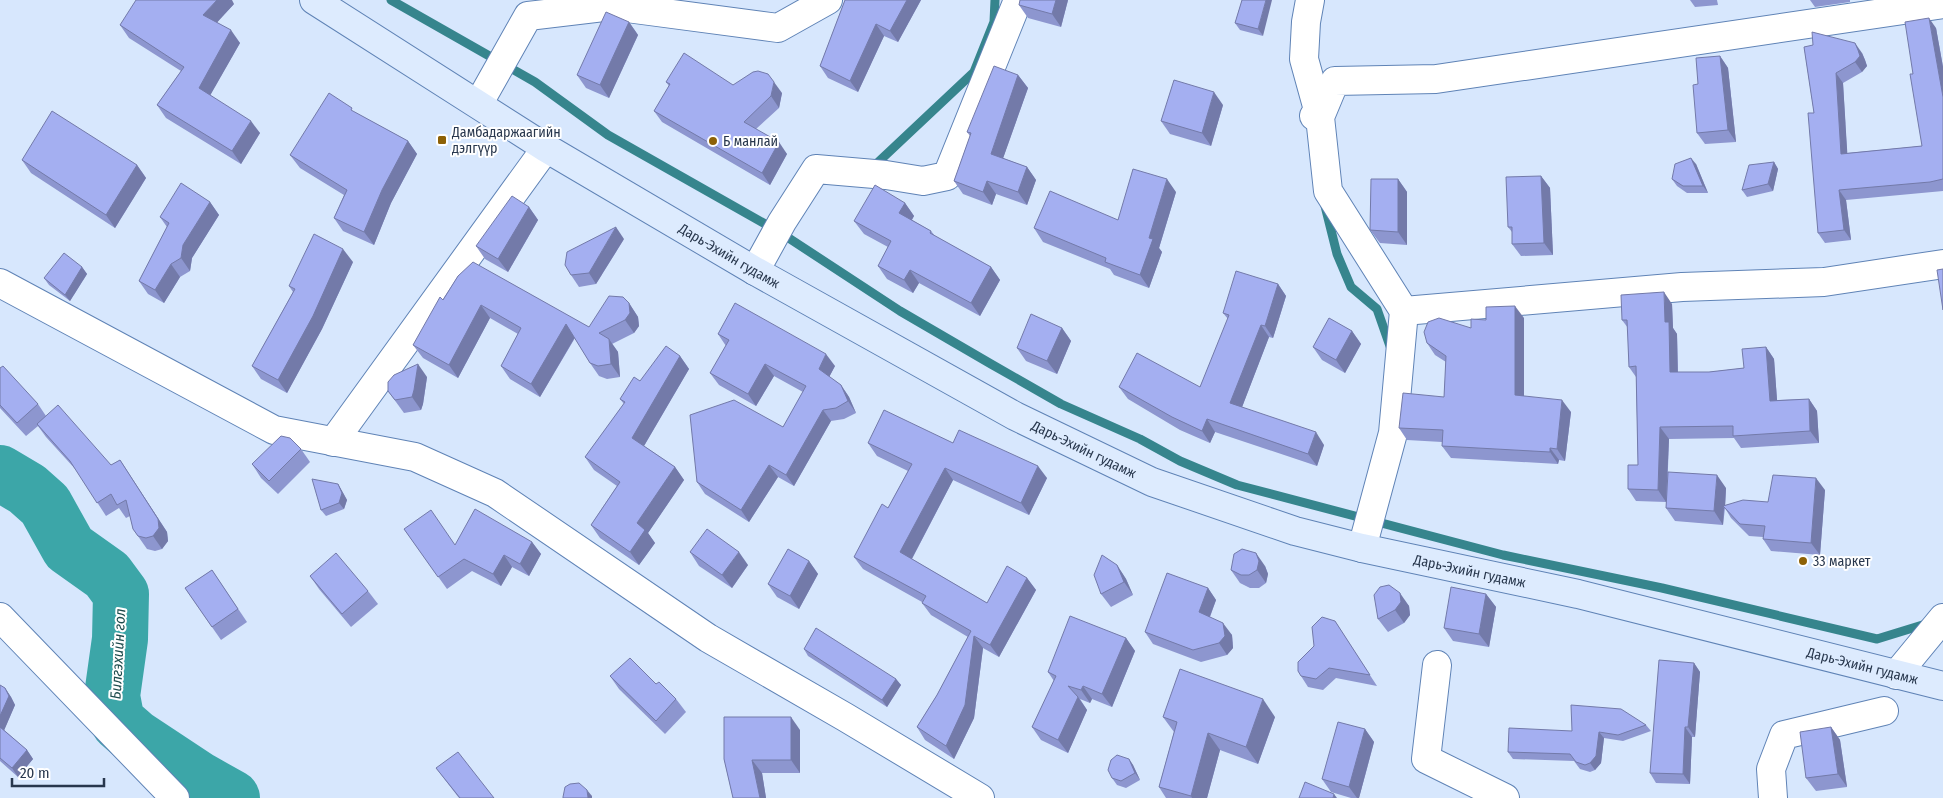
<svg xmlns="http://www.w3.org/2000/svg" width="1943" height="798" font-family="'Fira Sans Condensed',sans-serif">
  <style>
    .lines { fill: none; stroke-linecap: round; stroke-linejoin: round }
    .stream { stroke: #36858d; stroke-width: 9 }
    .river { stroke: #3ca6a8; stroke-width: 56 }
    .street-casing { stroke: #5f83b6; stroke-width: 30 }
    .secondary-casing { stroke: #5f83b6; stroke-width: 30 }
    .street { stroke: #fff; stroke-width: 28 }
    .secondary { stroke: #ddebfe; stroke-width: 28 }
    .wall { fill: #8d96cf }
    .shaded-wall { fill: #737aa9 }
    .building { fill: #a4aff1; stroke: #737aa9 }
    .poi-dot { fill: #8d6106; stroke: #fff; stroke-width: 2 }
    .labels { text-anchor: middle; dominant-baseline: central; stroke-width: 4; stroke-linejoin: round; paint-order: stroke }
    .poi-label { font-size: 14px; fill: #28374d; stroke: #fff; text-anchor: start }
    .street-label { font-size: 14px; fill: #28374d; stroke: #fff }
    .water-label { font-size: 15px; font-style: italic; fill: #1d4b4c; stroke: #fff }
  </style>
  <rect width="100%" height="100%" fill="#d7e7fd"/>
  <g class="lines">
    <g class="stream">
      <polyline points="391,0 535,82 608,135 781,233 900,311 991,364 1061,404 1140,439 1180,461 1237,485 1503,555 1662,588 1877,639 1929,623"/>
      <polyline points="873,167 974,72 994,22 995,0"/>
      <polyline points="1325,206 1337,254 1351,287 1377,309 1391,349"/>
    </g>
    <polyline class="river" points="0,473 27,489 45,505 69,548 107,575 121,594 120,639 112,696 116,717 119,723 135,737 200,780 232,798"/>
    <g class="street-casing">
      <g id="street">
        <polyline points="1310,0 1306,22 1304,59 1320,117 1314,116"/>
        <polyline points="479,103 528,16 612,6 778,28 828,0"/>
        <polyline points="755,271 782,222 816,169 886,175 923,181 947,176 1018,0"/>
        <polyline points="0,283 274,430 415,457 495,493 708,638 845,717 980,798"/>
        <polyline points="1404,311 1682,287 1824,282 1943,264"/>
        <polyline points="333,442 546,148"/>
        <polyline points="1362,548 1393,433 1404,311 1328,191 1320,117 1335,81 1436,79 1943,4"/>
        <polyline points="0,617 175,798"/>
        <polyline points="1437,665 1426,759 1505,798"/>
        <polyline points="1896,675 1943,618"/>
        <polyline points="1773,798 1771,769 1784,735 1884,711"/>
      </g>
    </g>
    <g class="secondary-casing">
      <g id="secondary">
        <path id="s1" d="M314,0l232,148 209,123 260,145 137,66 143,49 67,17 216,46 365,92"/>
      </g>
    </g>
    <use href="#street" class="street"/>
    <use href="#secondary" class="secondary"/>
  </g>
  <g class="wall">
    <polygon points="845,0 921,0 898,42 884,36 858,92 828,78 820,66"/>
    <polygon points="1068,0 1061,27 1028,18 1019,5"/>
    <polygon points="1242,0 1263,36 1240,30 1235,23"/>
    <polygon points="1690,0 1717,0 1718,5 1695,7"/>
    <polygon points="1810,0 1850,0 1850,2 1815,7"/>
    <polygon points="234,4 217,22 240,43 210,95 260,133 241,164 166,118 157,105 181,71 129,38 120,25"/>
    <polygon points="629,22 638,35 609,98 586,88 577,75"/>
    <polygon points="1936,28 1943,67 1943,191 1846,200 1851,240 1825,243 1818,233 1814,113 1804,47 1862,53 1865,60 1867,66 1862,72 1843,83 1847,153 1922,146 1913,74"/>
    <polygon points="1720,56 1728,68 1736,142 1705,144 1697,133 1698,84"/>
    <polygon points="1018,75 1028,88 1003,158 1027,167 1036,180 1027,205 996,194 992,205 963,194 954,181 970,136 967,132"/>
    <polygon points="666,82 733,85 782,93 779,108 756,129 787,154 770,185 662,122 654,111 669,86"/>
    <polygon points="1223,105 1211,146 1170,134 1161,121"/>
    <polygon points="356,113 408,141 417,154 391,203 374,245 343,231 334,218 344,195 300,168 290,155"/>
    <polygon points="22,160 137,165 146,178 115,228 31,173"/>
    <polygon points="1774,162 1778,169 1773,191 1747,197 1742,190"/>
    <polygon points="1696,164 1708,193 1687,193 1677,186 1672,179"/>
    <polygon points="1541,176 1550,188 1553,255 1521,256 1512,244 1512,232 1508,227"/>
    <polygon points="1398,179 1407,192 1407,245 1380,243 1370,230"/>
    <polygon points="1176,192 1159,248 1162,252 1149,288 1114,275 1110,269 1043,242 1034,228 1118,220"/>
    <polygon points="210,202 219,215 192,258 190,271 180,277 164,303 148,294 139,281 167,227 160,217"/>
    <polygon points="905,203 914,216 912,220 931,231 935,236 991,267 1000,280 980,316 919,283 913,293 887,279 878,266 888,247 864,234 854,221"/>
    <polygon points="529,207 538,220 508,272 485,259 476,246"/>
    <polygon points="624,239 596,284 579,287 571,275"/>
    <polygon points="353,262 322,329 287,393 261,379 252,366 293,292 289,286"/>
    <polygon points="82,267 87,274 70,301 49,285 44,278"/>
    <polygon points="458,276 589,327 629,303 638,317 639,326 634,333 612,344 618,352 620,377 607,379 599,376 590,363 575,338 540,397 510,379 501,366 518,334 490,318 458,378 423,358 413,345"/>
    <polygon points="1278,284 1286,296 1273,338 1269,337 1242,407 1324,445 1317,466 1215,432 1210,443 1180,430 1128,399 1119,387 1200,387 1228,319 1223,313"/>
    <polygon points="1672,304 1673,328 1677,334 1678,372 1709,372 1744,368 1766,347 1774,359 1777,400 1809,399 1817,411 1819,443 1741,448 1734,438 1669,439 1667,496 1726,488 1725,505 1768,502 1825,490 1820,555 1771,551 1763,539 1763,537 1749,536 1731,518 1725,508 1723,525 1675,521 1666,508 1666,502 1636,501 1628,489 1638,465 1636,377 1629,367 1628,328 1622,320"/>
    <polygon points="1524,318 1524,396 1571,412 1565,461 1559,460 1558,464 1451,458 1442,446 1442,442 1407,440 1399,428 1444,397 1446,362 1435,355 1427,343 1471,328 1486,320"/>
    <polygon points="1062,328 1071,341 1057,374 1026,361 1017,348"/>
    <polygon points="1352,331 1361,344 1345,373 1322,360 1313,347"/>
    <polygon points="718,334 835,366 829,377 841,385 849,397 856,413 844,419 831,421 794,486 778,477 749,522 705,494 697,482 783,427 803,392 774,376 756,406 719,385 710,373 726,346"/>
    <polygon points="680,356 689,369 644,446 675,467 684,480 648,533 655,543 639,565 600,538 591,525 617,486 594,470 585,457 624,404 620,399"/>
    <polygon points="0,368 38,404 46,416 111,465 120,460 167,532 168,541 162,549 155,551 147,549 133,529 130,516 126,518 119,508 106,516 77,471 46,437 38,426 26,436 0,408"/>
    <polygon points="427,377 423,404 421,410 404,413 388,391"/>
    <polygon points="868,443 953,443 1047,478 1029,515 953,480 912,559 987,603 1027,578 1036,590 999,657 983,648 974,718 954,759 925,740 917,727 937,695 968,637 931,615 922,603 922,602 863,569 854,557 888,508 908,471 877,456"/>
    <polygon points="301,449 310,462 278,494 261,478 252,464"/>
    <polygon points="338,484 342,491 347,500 344,509 326,516 321,510"/>
    <polygon points="404,529 455,545 532,542 541,554 529,576 512,567 501,586 472,571 447,589"/>
    <polygon points="690,552 748,565 732,588 699,566"/>
    <polygon points="809,561 818,574 799,609 777,597 768,584"/>
    <polygon points="1117,565 1126,579 1133,595 1111,607 1101,594"/>
    <polygon points="1265,566 1268,574 1266,583 1259,588 1250,588 1240,583 1231,570"/>
    <polygon points="212,570 247,622 221,640 185,588"/>
    <polygon points="310,576 368,591 378,604 351,627 319,589"/>
    <polygon points="1389,585 1409,606 1410,615 1404,623 1388,632 1378,619"/>
    <polygon points="1208,588 1216,600 1210,617 1232,635 1233,648 1227,655 1201,662 1153,644 1145,632"/>
    <polygon points="1486,594 1496,607 1489,647 1453,641 1444,628"/>
    <polygon points="1335,621 1342,632 1377,686 1336,678 1323,690 1308,687 1301,676 1314,646"/>
    <polygon points="1126,638 1135,651 1112,707 1092,699 1090,703 1080,699 1087,710 1068,753 1041,740 1032,727 1054,681 1048,672"/>
    <polygon points="804,649 896,679 901,685 887,707 808,656"/>
    <polygon points="1694,663 1700,672 1695,737 1692,737 1690,784 1656,783 1650,773"/>
    <polygon points="610,676 656,684 676,699 686,712 665,734 619,689"/>
    <polygon points="0,685 5,688 11,697 15,705 4,730 27,750 33,759 18,777 0,761"/>
    <polygon points="1163,717 1275,717 1258,764 1220,750 1207,798 1166,798 1159,787 1174,732"/>
    <polygon points="1646,725 1651,731 1623,741 1604,738 1601,763 1595,770 1590,772 1580,769 1574,761 1513,759 1508,752 1572,731"/>
    <polygon points="1831,727 1840,740 1847,787 1816,791 1806,778"/>
    <polygon points="1365,729 1374,742 1359,798 1351,798 1331,792 1322,779"/>
    <polygon points="800,730 800,773 762,773 766,798 733,798 724,759"/>
    <polygon points="1129,759 1133,765 1140,780 1126,788 1117,785 1112,778"/>
    <polygon points="436,768 494,798 459,798"/>
  </g>
  <g class="shaded-wall">
    <polygon points="217,0 232,0 234,4 212,28 203,15"/>
    <polygon points="907,0 921,0 898,42 890,31"/>
    <polygon points="1056,0 1068,0 1061,27 1052,14"/>
    <polygon points="1266,0 1272,0 1263,36 1258,29"/>
    <polygon points="1929,18 1936,28 1943,67 1943,97"/>
    <polygon points="629,22 638,35 609,98 600,85"/>
    <polygon points="876,24 884,36 858,92 850,81"/>
    <polygon points="231,30 240,43 207,101 199,88"/>
    <polygon points="1855,43 1862,53 1865,60 1867,66 1862,72 1855,62"/>
    <polygon points="1720,56 1728,68 1736,142 1728,130"/>
    <polygon points="1836,73 1843,83 1848,164 1841,154"/>
    <polygon points="1018,75 1028,88 1000,167 991,154"/>
    <polygon points="774,82 782,93 779,108 771,96"/>
    <polygon points="1214,92 1223,105 1211,146 1202,133"/>
    <polygon points="251,121 260,133 241,164 232,151"/>
    <polygon points="408,141 417,154 391,203 374,245 364,232 382,190"/>
    <polygon points="779,142 787,154 770,185 762,173"/>
    <polygon points="1691,158 1696,164 1708,193 1703,186"/>
    <polygon points="1774,162 1778,169 1773,191 1768,184"/>
    <polygon points="137,165 146,178 115,228 106,215"/>
    <polygon points="1027,167 1036,180 1027,205 1018,192"/>
    <polygon points="1541,176 1550,188 1553,255 1544,243"/>
    <polygon points="1167,179 1176,192 1159,248 1162,252 1149,288 1140,275 1149,238"/>
    <polygon points="1398,179 1407,192 1407,245 1398,232"/>
    <polygon points="987,181 996,194 992,205 983,192"/>
    <polygon points="1839,190 1846,200 1851,240 1844,230"/>
    <polygon points="210,202 219,215 192,258 190,271 181,258 183,245"/>
    <polygon points="905,203 914,216 908,226 899,213"/>
    <polygon points="529,207 538,220 508,272 498,259"/>
    <polygon points="616,227 624,239 596,284 589,273"/>
    <polygon points="343,249 353,262 322,329 287,393 278,380"/>
    <polygon points="171,264 180,277 164,303 155,290"/>
    <polygon points="82,267 87,274 70,301 65,295"/>
    <polygon points="991,267 1000,280 980,316 971,303"/>
    <polygon points="910,270 919,283 913,293 904,280"/>
    <polygon points="1278,284 1286,296 1273,338 1265,326"/>
    <polygon points="1664,292 1672,304 1673,328 1677,334 1678,384 1670,372 1665,322"/>
    <polygon points="629,303 638,317 639,326 634,333 625,320"/>
    <polygon points="481,305 490,318 458,378 449,365"/>
    <polygon points="1515,306 1524,318 1524,407 1515,395"/>
    <polygon points="566,324 575,337 540,397 531,384"/>
    <polygon points="1261,325 1269,337 1239,415 1230,403"/>
    <polygon points="1062,328 1071,341 1057,374 1047,361"/>
    <polygon points="1352,331 1361,344 1345,373 1336,360"/>
    <polygon points="609,339 618,352 620,377 611,364"/>
    <polygon points="1766,347 1774,359 1778,413 1770,401"/>
    <polygon points="826,354 835,366 827,381 819,369"/>
    <polygon points="680,356 689,369 641,451 632,438"/>
    <polygon points="418,364 427,377 423,404 421,410 412,397"/>
    <polygon points="765,364 774,376 756,406 748,394"/>
    <polygon points="841,385 849,397 856,413 848,401"/>
    <polygon points="1809,399 1817,411 1819,443 1810,431"/>
    <polygon points="1562,400 1571,412 1565,461 1557,449"/>
    <polygon points="823,410 831,421 794,486 786,475"/>
    <polygon points="1207,419 1215,432 1210,443 1202,431"/>
    <polygon points="1660,427 1669,439 1666,502 1658,490"/>
    <polygon points="1316,432 1324,445 1317,466 1308,454"/>
    <polygon points="1550,448 1559,460 1558,464 1550,452"/>
    <polygon points="120,460 167,532 168,541 162,549 153,536"/>
    <polygon points="769,465 778,477 749,522 741,510"/>
    <polygon points="1038,466 1047,478 1029,515 1021,503"/>
    <polygon points="675,467 684,480 648,533 655,543 639,565 630,552 637,523"/>
    <polygon points="945,468 953,480 909,564 900,552"/>
    <polygon points="1717,475 1726,488 1725,508 1723,506 1724,508 1723,525 1714,511"/>
    <polygon points="1816,478 1825,490 1820,555 1811,543"/>
    <polygon points="338,484 342,491 347,500 344,509 339,503"/>
    <polygon points="532,542 541,554 529,576 520,564"/>
    <polygon points="739,552 748,565 732,588 722,575"/>
    <polygon points="1256,553 1265,566 1268,574 1266,583 1257,570"/>
    <polygon points="504,555 512,567 501,586 493,574"/>
    <polygon points="809,561 818,574 799,609 790,596"/>
    <polygon points="1117,565 1126,579 1133,595 1124,582"/>
    <polygon points="1027,578 1036,590 999,657 990,645"/>
    <polygon points="1208,588 1216,600 1207,624 1199,612"/>
    <polygon points="1400,593 1409,606 1410,615 1404,623 1395,610"/>
    <polygon points="1486,594 1496,607 1489,647 1479,634"/>
    <polygon points="1223,623 1232,635 1233,648 1227,655 1219,643"/>
    <polygon points="974,636 983,648 974,718 954,759 946,746"/>
    <polygon points="1126,638 1135,651 1112,707 1102,694"/>
    <polygon points="1694,663 1700,672 1695,737 1688,727"/>
    <polygon points="896,679 901,685 887,707 882,700"/>
    <polygon points="1083,686 1092,699 1090,703 1081,690"/>
    <polygon points="5,688 11,697 15,705 3,733 0,729 0,716"/>
    <polygon points="1078,697 1087,710 1068,753 1058,740"/>
    <polygon points="1263,699 1275,717 1258,764 1246,747"/>
    <polygon points="791,717 800,730 800,773 791,760"/>
    <polygon points="1685,727 1692,737 1690,784 1683,774"/>
    <polygon points="1831,727 1840,740 1847,787 1838,774"/>
    <polygon points="1365,729 1374,742 1359,798 1357,798 1349,787"/>
    <polygon points="1599,732 1604,738 1601,763 1595,770 1590,763"/>
    <polygon points="1208,733 1220,750 1207,798 1192,798 1191,796"/>
    <polygon points="27,750 33,759 18,777 12,768"/>
    <polygon points="1129,759 1133,765 1140,780 1135,773"/>
    <polygon points="752,760 762,773 766,798 760,798"/>
    <polygon points="587,790 592,796 592,798 588,798"/>
    <polygon points="1334,794 1337,798 1333,798"/>
  </g>
  <g class="building">
    <polygon points="136,0 217,0 203,15 231,30 199,88 251,121 232,151 157,105 184,67 120,25"/>
    <polygon points="845,0 907,0 890,31 876,24 850,81 820,66"/>
    <polygon points="1020,0 1056,0 1052,14 1019,5"/>
    <polygon points="1242,0 1266,0 1258,29 1235,23"/>
    <polygon points="606,12 629,22 600,85 577,75"/>
    <polygon points="1929,18 1943,97 1943,179 1930,182 1839,190 1844,230 1818,233 1808,113 1814,113 1804,47 1813,45 1812,32 1855,43 1858,50 1860,56 1855,62 1836,73 1841,154 1922,146 1910,74 1913,74 1905,22"/>
    <polygon points="684,53 733,85 753,72 758,71 768,74 774,82 771,96 744,122 779,142 762,173 654,111 670,84 666,82"/>
    <polygon points="1720,56 1728,130 1697,133 1693,85 1698,84 1696,58"/>
    <polygon points="994,66 1018,75 991,154 1027,167 1018,192 987,181 983,192 954,181 971,133 967,132"/>
    <polygon points="1174,80 1214,92 1202,133 1161,121"/>
    <polygon points="329,93 352,108 351,110 408,141 382,190 364,232 334,218 347,190 290,155"/>
    <polygon points="52,111 137,165 106,215 22,160"/>
    <polygon points="1691,158 1703,186 1683,186 1672,179 1675,164"/>
    <polygon points="1774,162 1768,184 1742,190 1749,165"/>
    <polygon points="1133,169 1167,179 1149,238 1153,239 1140,275 1105,262 1106,258 1034,228 1050,191 1118,220"/>
    <polygon points="1541,176 1544,243 1512,244 1512,227 1508,227 1506,177"/>
    <polygon points="1371,179 1398,179 1398,232 1370,230"/>
    <polygon points="181,183 210,202 183,245 181,258 171,264 155,290 139,281 169,223 160,217"/>
    <polygon points="875,185 905,203 899,213 931,231 930,233 991,267 971,303 910,270 904,280 878,266 891,241 854,221"/>
    <polygon points="512,196 529,207 498,259 476,246"/>
    <polygon points="616,227 589,273 571,275 565,265 567,252"/>
    <polygon points="314,234 343,249 313,316 278,380 252,366 295,289 289,286"/>
    <polygon points="64,253 82,267 65,295 44,278"/>
    <polygon points="473,262 589,327 609,296 623,297 629,303 630,313 625,320 599,333 609,339 611,364 598,366 590,363 566,324 531,384 501,366 521,328 481,305 449,365 413,345 440,297 443,300 458,276"/>
    <polygon points="1943,269 1943,310 1937,270"/>
    <polygon points="1236,271 1278,284 1265,326 1261,325 1230,403 1316,432 1308,454 1207,419 1202,431 1172,417 1119,387 1137,353 1200,387 1229,315 1223,313"/>
    <polygon points="1664,292 1665,322 1669,322 1670,372 1709,372 1744,368 1742,349 1766,347 1770,401 1809,399 1810,431 1733,436 1733,426 1660,427 1658,490 1628,489 1628,465 1638,465 1636,366 1629,367 1627,320 1622,320 1621,295"/>
    <polygon points="735,303 826,354 819,369 841,385 848,401 836,408 823,410 786,475 769,465 741,510 697,482 690,415 734,400 783,427 806,386 765,364 748,394 710,373 729,340 718,334"/>
    <polygon points="1515,306 1515,395 1562,400 1557,449 1550,448 1550,452 1442,446 1443,430 1399,428 1403,393 1444,397 1446,356 1427,343 1424,332 1428,322 1439,318 1471,328 1471,319 1486,320 1486,307"/>
    <polygon points="1031,314 1062,328 1047,361 1017,348"/>
    <polygon points="1329,318 1352,331 1336,360 1313,347"/>
    <polygon points="666,346 680,356 632,438 675,467 637,523 645,530 630,552 591,525 620,482 585,457 625,402 620,399 634,377 640,381"/>
    <polygon points="418,364 414,390 412,397 395,400 388,391 388,382 394,375"/>
    <polygon points="3,366 38,404 17,423 0,405 0,368"/>
    <polygon points="58,405 111,465 120,460 158,519 159,528 153,536 146,538 138,536 133,529 126,500 117,505 111,494 97,503 70,461 37,424"/>
    <polygon points="884,410 953,443 959,430 1038,466 1021,503 945,468 900,552 987,603 1007,566 1027,578 990,645 974,636 965,705 946,746 917,727 937,695 971,631 922,603 926,596 854,557 882,504 888,508 912,464 868,443"/>
    <polygon points="281,436 290,438 301,449 269,481 252,464"/>
    <polygon points="1668,472 1717,475 1714,511 1666,508"/>
    <polygon points="1773,475 1816,478 1811,543 1763,539 1765,526 1740,524 1723,506 1743,500 1768,502"/>
    <polygon points="312,479 338,484 342,493 339,503 321,510"/>
    <polygon points="475,509 532,542 520,564 504,555 493,574 464,559 438,577 404,529 431,510 455,545"/>
    <polygon points="707,529 739,552 722,575 690,552"/>
    <polygon points="788,549 809,561 790,596 768,584"/>
    <polygon points="1242,549 1256,553 1259,561 1257,570 1249,575 1241,575 1231,570 1234,554"/>
    <polygon points="336,553 368,591 342,614 310,576"/>
    <polygon points="1102,555 1117,565 1124,582 1101,594 1094,575"/>
    <polygon points="212,570 238,609 212,627 185,588"/>
    <polygon points="1167,573 1208,588 1199,612 1223,623 1225,636 1219,643 1193,650 1145,632"/>
    <polygon points="1389,585 1400,593 1401,602 1395,610 1378,619 1374,595 1380,587"/>
    <polygon points="1451,587 1486,594 1479,634 1444,628"/>
    <polygon points="1070,616 1126,638 1102,694 1083,686 1081,690 1068,686 1078,697 1058,740 1032,727 1056,676 1048,672"/>
    <polygon points="1322,617 1335,621 1370,675 1329,668 1316,679 1301,676 1298,671 1298,662 1314,646 1312,627"/>
    <polygon points="816,628 896,679 882,700 804,649"/>
    <polygon points="630,658 656,684 659,682 676,699 656,721 610,676"/>
    <polygon points="1659,660 1694,663 1688,727 1685,727 1683,774 1650,773"/>
    <polygon points="1180,669 1263,699 1246,747 1208,733 1191,796 1159,787 1177,722 1163,717"/>
    <polygon points="0,685 5,688 9,696 0,716"/>
    <polygon points="1571,705 1621,709 1646,725 1618,735 1599,732 1596,756 1590,763 1585,765 1576,762 1570,754 1508,752 1509,728 1572,731"/>
    <polygon points="724,717 791,717 791,760 752,760 760,798 733,798 724,759"/>
    <polygon points="1338,722 1365,729 1349,787 1322,779"/>
    <polygon points="0,727 27,750 12,768 0,758"/>
    <polygon points="1831,727 1838,774 1806,778 1800,732"/>
    <polygon points="458,752 494,798 460,798 436,768"/>
    <polygon points="1117,755 1129,759 1135,773 1121,781 1112,778 1108,770 1111,760"/>
    <polygon points="1305,782 1334,794 1333,798 1299,798"/>
    <polygon points="579,783 587,790 588,798 563,798 563,797 565,787 570,784"/>
  </g>
  <g class="poi-dot">
    <rect x="437" y="135" width="10" height="10" rx="2.5"/>
    <circle cx="713" cy="141" r="5"/>
    <circle cx="1803" cy="561" r="5"/>
  </g>
  <g class="labels">
    <g class="poi-label">
      <text x="452" y="132">Дамбадаржаагийн<tspan x="452" dy="16">дэлгүүр</tspan></text>
      <text x="723" y="141">Б манлай</text>
      <text x="1813" y="561">33 маркет</text>
    </g>
    <g class="street-label">
      <text stroke="none"><textPath href="#s1" startOffset="488">Дарь-Эхийн гудамж</textPath></text>
      <text stroke="none"><textPath href="#s1" startOffset="892">Дарь-Эхийн гудамж</textPath></text>
      <text stroke="none"><textPath href="#s1" startOffset="1298">Дарь-Эхийн гудамж</textPath></text>
      <text stroke="none"><textPath href="#s1" startOffset="1702">Дарь-Эхийн гудамж</textPath></text>
    </g>
    <g class="water-label">
      <text transform="translate(118 654) rotate(-87)">Билгэхийн гол</text>
    </g>
  </g>
  <path d="M12 778v8h92v-8" fill="none" stroke="#28374d" stroke-width="2.5"/>
  <text x="20" y="778" font-size="15" fill="#28374d" stroke="#ffffff" stroke-width="4" paint-order="stroke">20 m</text>
</svg>
